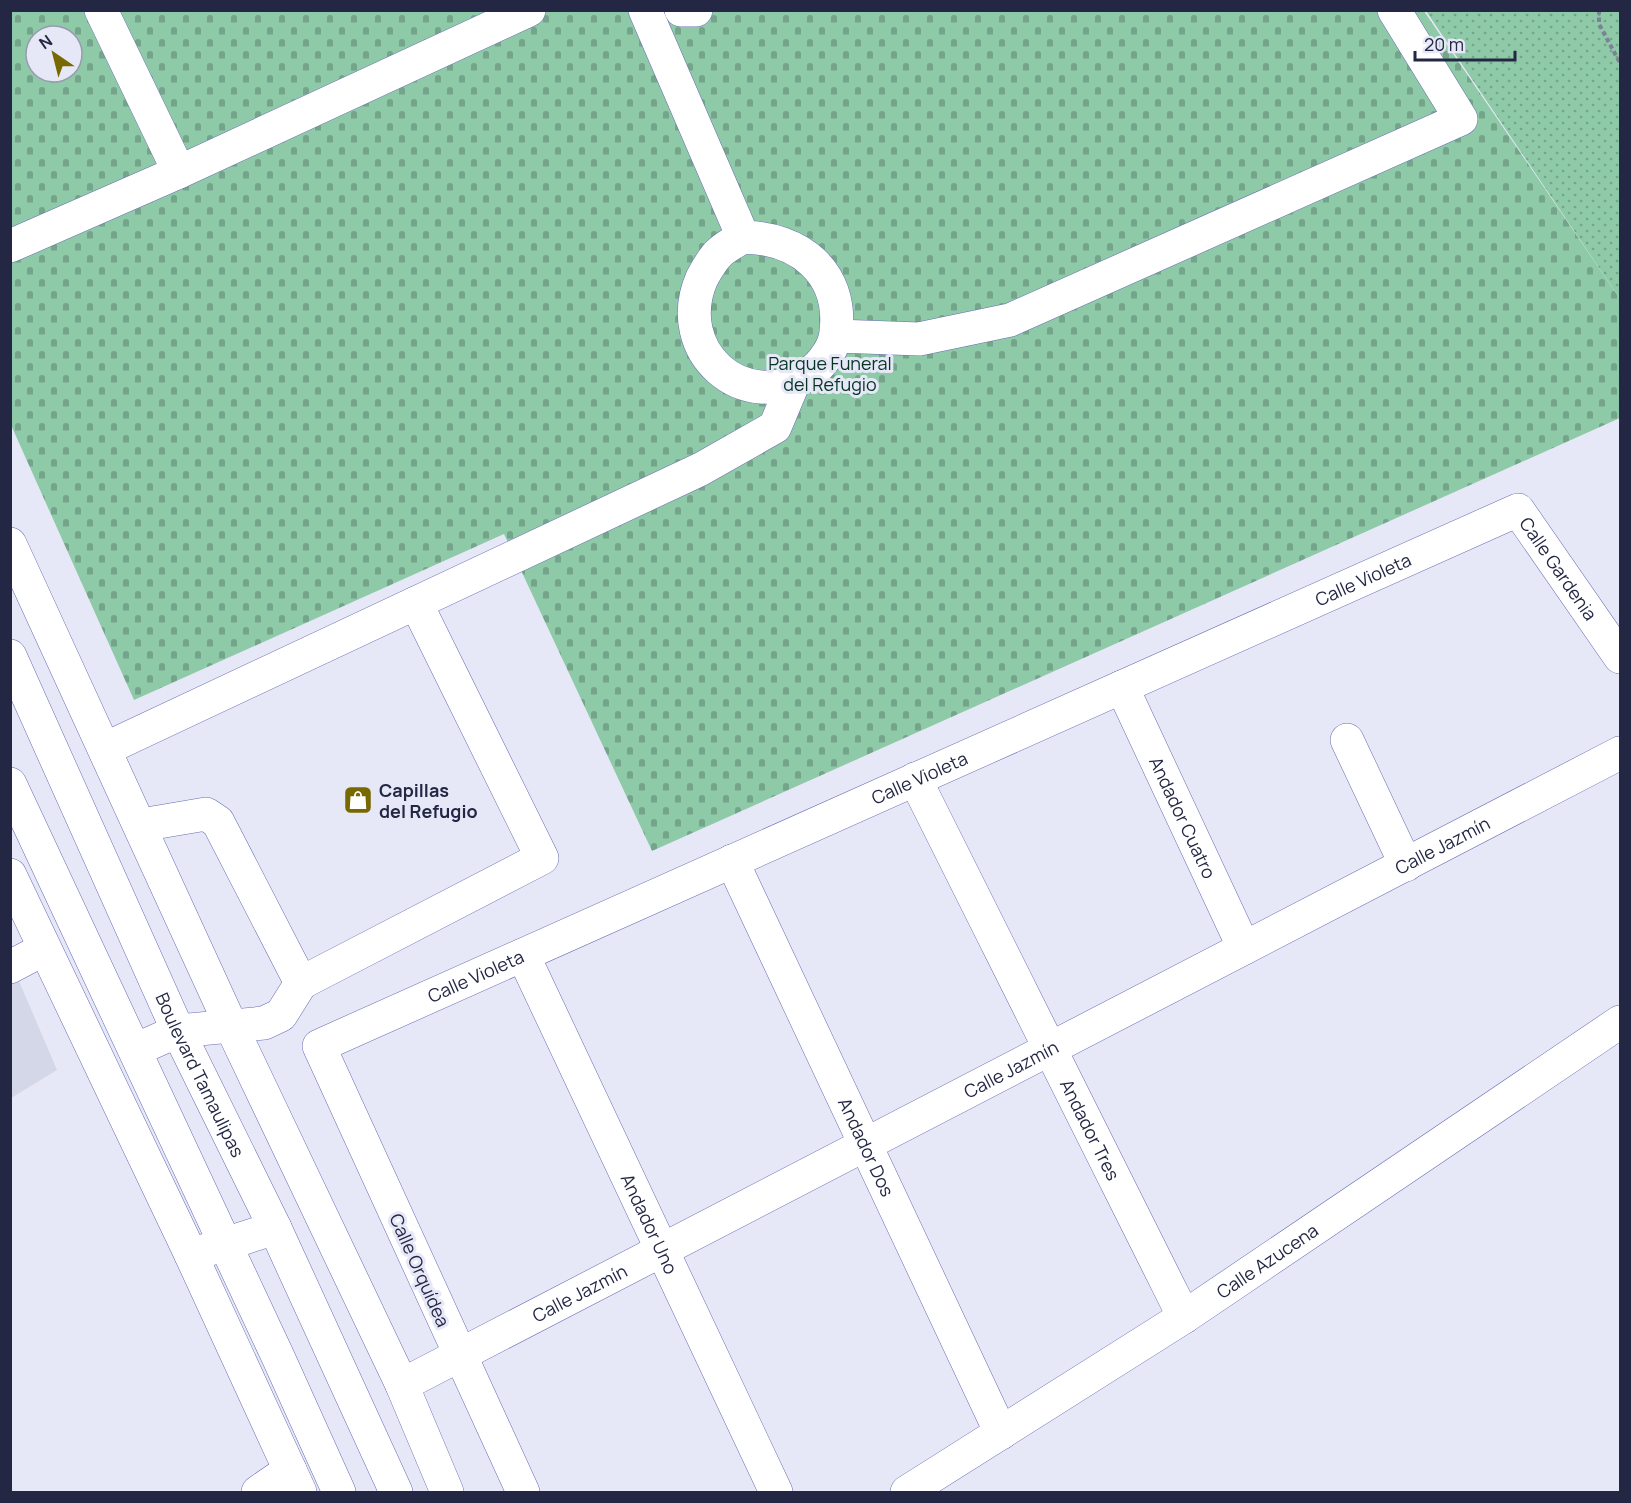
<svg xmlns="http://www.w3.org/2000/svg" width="1631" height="1503" font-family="Manrope,sans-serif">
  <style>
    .built { fill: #d4d7e8 }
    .grass { fill: url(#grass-dots) }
    .cemetery { fill: url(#cemetery-stones); fill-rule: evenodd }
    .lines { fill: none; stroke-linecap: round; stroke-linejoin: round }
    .minor-casing { stroke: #686eb3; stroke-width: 34 }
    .major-casing { stroke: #686eb3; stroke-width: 34 }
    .path { stroke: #7e8097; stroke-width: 4; stroke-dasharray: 4.5 3; stroke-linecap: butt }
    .minor { stroke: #fff; stroke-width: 33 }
    .major { stroke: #fff; stroke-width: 33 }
    .labels { text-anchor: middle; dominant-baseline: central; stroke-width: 6; stroke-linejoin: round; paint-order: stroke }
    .park-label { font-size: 18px; fill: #053520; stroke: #e6e8f8 }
    .street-label { font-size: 18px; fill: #242744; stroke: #e6e8f8 }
    .poi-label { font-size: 18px; font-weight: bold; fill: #242744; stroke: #e6e8f8; text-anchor: start }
  </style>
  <defs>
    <pattern id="grass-dots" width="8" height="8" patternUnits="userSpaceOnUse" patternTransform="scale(1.5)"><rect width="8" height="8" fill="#8ecaa7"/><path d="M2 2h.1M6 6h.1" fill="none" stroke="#74a48a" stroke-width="1.8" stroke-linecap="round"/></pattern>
    <pattern id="cemetery-stones" width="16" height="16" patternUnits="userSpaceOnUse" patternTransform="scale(1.5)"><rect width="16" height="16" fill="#8ecaa7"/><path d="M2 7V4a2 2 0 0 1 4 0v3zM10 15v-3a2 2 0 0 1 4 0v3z" fill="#74a48a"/></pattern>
  </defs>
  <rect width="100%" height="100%" fill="#e6e8f8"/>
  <polygon class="built" points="10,960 57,1070 11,1098 10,1098"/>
  <polygon class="grass" points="1426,11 1620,11 1620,299"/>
  <path class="cemetery" d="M10,11h1414l196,288v119l-968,433 -148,-317 -370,166 -123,-275zM36,36h36v36h-36z"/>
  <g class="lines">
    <g class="minor-casing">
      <g id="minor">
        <polyline points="101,10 179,172"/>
        <path d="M645,10l98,227c56,1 100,35 93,95 -1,15 -14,33 -26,41 -66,44 -140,-22 -108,-95 5,-9 10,-19 18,-26 6,-6 15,-10 23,-15"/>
        <polyline points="681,10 696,10"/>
        <polyline points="10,246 179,172 529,10"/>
        <polyline points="836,336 919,339 1010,320 1461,119 1394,10"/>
        <polyline points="10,544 232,1028 402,1385 447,1492"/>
        <path id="s1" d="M1122,687l122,261"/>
        <polyline points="1347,740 1406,865"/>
        <polyline points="105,749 701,469 775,427 793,384"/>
        <path id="s2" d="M915,779l269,538"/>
        <polyline points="141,825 206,814 218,822 301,983 542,858 416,603"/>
        <path id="s3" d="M732,861l269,572"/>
        <polyline points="10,875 191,1255 300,1492"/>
        <path id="s4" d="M523,955l253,537"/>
        <polyline points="10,967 44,949"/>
        <polyline points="135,1050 178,1031 264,1023 281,1015 301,983"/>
        <path id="s5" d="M402,1385l1218,-632"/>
        <polyline points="258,1492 290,1470"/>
        <path id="s6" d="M523,1492l-204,-446 1199,-536 102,147"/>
        <path id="s7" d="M907,1492l277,-175 436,-295"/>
      </g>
    </g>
    <g class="major-casing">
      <g id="major">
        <path id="s8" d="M10,656l168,375 97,197 121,264"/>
        <polyline points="10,784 279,1359 339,1492"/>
        <polyline points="191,1255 275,1228"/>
      </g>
    </g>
    <polyline class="path" points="1599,10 1599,24 1620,63"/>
    <use href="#minor" class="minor"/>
    <use href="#major" class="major"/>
  </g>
  <defs>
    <g id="shop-square" transform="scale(1.5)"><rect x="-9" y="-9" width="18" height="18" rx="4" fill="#786800" stroke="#e6e8f8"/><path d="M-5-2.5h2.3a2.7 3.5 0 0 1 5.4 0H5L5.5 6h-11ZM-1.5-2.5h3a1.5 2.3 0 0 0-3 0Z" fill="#fff"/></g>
  </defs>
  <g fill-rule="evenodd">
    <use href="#shop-square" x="358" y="800"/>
  </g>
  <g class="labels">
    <g class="park-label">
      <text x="830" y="363">Parque Funeral<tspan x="830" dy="21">del Refugio</tspan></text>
    </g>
    <g class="street-label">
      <text stroke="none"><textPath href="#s6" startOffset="1875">Calle Gardenia</textPath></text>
      <text stroke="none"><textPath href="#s6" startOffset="1634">Calle Violeta</textPath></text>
      <text stroke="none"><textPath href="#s6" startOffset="1148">Calle Violeta</textPath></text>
      <text stroke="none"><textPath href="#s1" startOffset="144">Andador Cuatro</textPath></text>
      <text stroke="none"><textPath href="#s5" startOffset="1172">Calle Jazmín</textPath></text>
      <text stroke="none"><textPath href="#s6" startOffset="662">Calle Violeta</textPath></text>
      <text stroke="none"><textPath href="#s5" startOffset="686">Calle Jazmín</textPath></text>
      <text stroke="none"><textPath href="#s8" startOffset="460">Boulevard Tamaulipas</textPath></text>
      <text stroke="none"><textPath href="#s2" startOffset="392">Andador Tres</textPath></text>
      <text stroke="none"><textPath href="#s3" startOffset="316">Andador Dos</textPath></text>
      <text stroke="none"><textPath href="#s4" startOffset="297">Andador Uno</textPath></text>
      <text stroke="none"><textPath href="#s7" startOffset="428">Calle Azucena</textPath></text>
      <text transform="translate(420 1270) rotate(66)">Calle Orquídea</text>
      <text stroke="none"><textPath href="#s5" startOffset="200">Calle Jazmín</textPath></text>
    </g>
    <g class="poi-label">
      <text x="379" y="790">Capillas<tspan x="379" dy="21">del Refugio</tspan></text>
    </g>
  </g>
  <rect width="1631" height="1503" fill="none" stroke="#242744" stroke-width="24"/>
  <g transform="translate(54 54) rotate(325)"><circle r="28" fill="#e6e8f8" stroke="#989bb0" stroke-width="1.5"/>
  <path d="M0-4.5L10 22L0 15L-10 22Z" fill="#786800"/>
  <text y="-9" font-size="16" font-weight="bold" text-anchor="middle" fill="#242744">N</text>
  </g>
  <path d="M1415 51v9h100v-9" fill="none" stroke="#242744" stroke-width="3"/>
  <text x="1424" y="51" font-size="18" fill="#242744" stroke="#e6e8f8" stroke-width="4.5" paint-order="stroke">20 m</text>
</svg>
